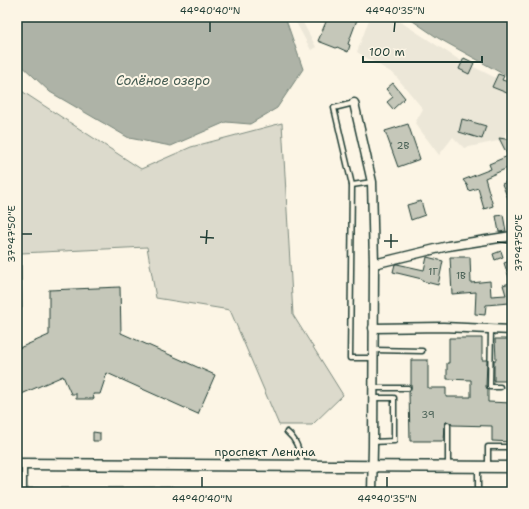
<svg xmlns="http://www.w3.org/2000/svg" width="529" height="509" font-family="'Shantell Sans',sans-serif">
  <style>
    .built { fill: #ece7d8 }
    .green { fill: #dcdacc; stroke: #7e8c80 }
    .water { fill: #aeb3a7; stroke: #758479 }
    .building { fill: #c5c7b9; stroke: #1f3d34 }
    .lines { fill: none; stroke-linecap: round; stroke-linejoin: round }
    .service-casing { stroke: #1f3d34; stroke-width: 7 }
    .minor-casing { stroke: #1f3d34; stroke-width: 11 }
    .tertiary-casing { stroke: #1f3d34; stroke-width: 13 }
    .service { stroke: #fcf5e5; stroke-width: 4 }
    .minor { stroke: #fcf5e5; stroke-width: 8 }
    .tertiary { stroke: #fcf5e5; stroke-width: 10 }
    .ticks { fill: none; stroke: #1f3d34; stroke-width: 1.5 }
    .labels { text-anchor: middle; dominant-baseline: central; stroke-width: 4; stroke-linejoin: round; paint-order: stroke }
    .number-label { font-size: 10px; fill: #486055 }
    .street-label { font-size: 12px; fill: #1f3d34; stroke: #fcf5e5 }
    .water-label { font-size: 13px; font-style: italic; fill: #435a51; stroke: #fcf5e5 }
    .neatline { fill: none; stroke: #1f3d34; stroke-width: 1.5 }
    .ticks-label { font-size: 10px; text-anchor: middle; fill: #1f3d34 }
  </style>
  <rect width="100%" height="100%" fill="#fcf5e5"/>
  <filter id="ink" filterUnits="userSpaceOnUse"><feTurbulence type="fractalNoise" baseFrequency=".025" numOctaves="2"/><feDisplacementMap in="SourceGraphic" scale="8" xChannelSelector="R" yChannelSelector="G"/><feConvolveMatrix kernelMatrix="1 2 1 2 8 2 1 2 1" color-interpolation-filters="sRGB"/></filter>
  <g filter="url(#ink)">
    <g class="built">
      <polygon points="293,17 300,17 316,47 311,50"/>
      <polygon points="370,17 393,17 458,59 512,86 512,134 506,132 503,140 464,148 453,137 439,155 415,123 423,109 394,74 357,52"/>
    </g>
    <g class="green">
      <polygon points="17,88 141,169 191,147 282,123 293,315 343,395 312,425 279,425 230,310 156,298 147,247 21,253 22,308 17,310"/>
      <polygon points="174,487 174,492 28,492 28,488"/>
    </g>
    <g class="water">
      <polygon points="17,17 285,17 303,69 277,108 250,124 226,122 171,146 129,138 50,92 17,61"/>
      <polygon points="407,17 512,17 512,79 438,38"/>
    </g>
    <g class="building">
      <polygon points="328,17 358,17 348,44 350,45 348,52 337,47 336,48 318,41"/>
      <polygon points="464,58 474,63 469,74 459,69"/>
      <polygon points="498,74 504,76 502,80 512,83 512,95 492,87"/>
      <polygon points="393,83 405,98 393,109 387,102 393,97 386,89"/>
      <polygon points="462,119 486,126 482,139 459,132"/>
      <polygon points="408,124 420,159 398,167 385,131"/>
      <polygon points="499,138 512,140 512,166 485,178 493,206 484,209 478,188 469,191 467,185 463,180 491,169 489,164 508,156"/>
      <polygon points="512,180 512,208 502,184"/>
      <polygon points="421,201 425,215 411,220 407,205"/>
      <polygon points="503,215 506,231 499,232 496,216"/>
      <polygon points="501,251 503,257 495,260 493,254"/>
      <polygon points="427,257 443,261 438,285 422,281 422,279 393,272 395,264 397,264 424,270"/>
      <polygon points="450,257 470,257 471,283 490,281 491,296 506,295 503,285 510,283 512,289 512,309 511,309 509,303 486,305 485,315 475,314 476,292 452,294"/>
      <polygon points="512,260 512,283 511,283 504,263"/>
      <polygon points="120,287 121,333 215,375 198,414 107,373 100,394 93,394 94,399 76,399 76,394 71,394 63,376 17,396 17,349 49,335 49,290"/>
      <polygon points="449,338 482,338 482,360 487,360 486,387 488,390 488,402 512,403 512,442 492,441 492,426 452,425 451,423 448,422 446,422 445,425 444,441 410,441 409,391 411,388 411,360 428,360 428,388 446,388 446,397 471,397 471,380 447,379 447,363 449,363"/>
      <polygon points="495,339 512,339 512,381 494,381 494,360 496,360"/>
      <polygon points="93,432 100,433 100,441 93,441"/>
    </g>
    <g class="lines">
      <g class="service-casing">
        <g id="service">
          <polyline points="354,103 334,108 352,185 350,358 373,358"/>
          <polyline points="352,185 372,182"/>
          <polyline points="491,329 490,387 500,387"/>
          <polyline points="374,350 422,351"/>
          <polyline points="373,388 408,388"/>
          <polyline points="373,398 394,398 394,441 373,442"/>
          <path d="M287,432c11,9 12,20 16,33"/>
          <polyline points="24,464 24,492"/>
          <polyline points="448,466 448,425"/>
          <polyline points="488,467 488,447 512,447"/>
          <polyline points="478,492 478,467"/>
        </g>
      </g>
      <g class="minor-casing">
        <g id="minor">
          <polyline points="354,103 372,182 374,264 373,447 372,492"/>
          <polyline points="374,264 448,246 512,236"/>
          <polyline points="373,328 443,327 512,330"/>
        </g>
      </g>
      <g class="tertiary-casing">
        <polyline id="tertiary" points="17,464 512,467"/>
      </g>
      <use href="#service" class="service"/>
      <use href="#minor" class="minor"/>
      <use href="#tertiary" class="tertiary"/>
    </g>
  </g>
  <path class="ticks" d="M210,32v-10M394,32l1,-10M22,234h10M200,237l14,1M384,241h14M497,242l10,1M206,244l1,-14M391,248v-14M202,487v-10M387,487v-10"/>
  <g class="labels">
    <g class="number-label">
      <text x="403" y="145">2В</text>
      <text x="433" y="271">1Г</text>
      <text x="461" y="275">1В</text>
      <text x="428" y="414">39</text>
    </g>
    <g class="street-label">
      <text x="265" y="452">проспект Ленина</text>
    </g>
    <g class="water-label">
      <text x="163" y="80">Солёное озеро</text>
    </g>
  </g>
  <rect width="529" height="509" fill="none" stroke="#fcf5e5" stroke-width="44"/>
  <path d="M363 56v6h119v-6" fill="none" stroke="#1f3d34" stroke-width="2"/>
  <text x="369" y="56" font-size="12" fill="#1f3d34" stroke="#fcf5e5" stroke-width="3" paint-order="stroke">100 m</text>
  <rect x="22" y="22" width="485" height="465" class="neatline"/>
  <g class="ticks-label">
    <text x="210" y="14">44°40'40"N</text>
    <text x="395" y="14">44°40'35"N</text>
    <text transform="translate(11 234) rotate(-90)" y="4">37°47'50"E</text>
    <text transform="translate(518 243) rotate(-90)" y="4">37°47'50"E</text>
    <text x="202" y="502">44°40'40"N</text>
    <text x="387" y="502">44°40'35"N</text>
  </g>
</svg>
